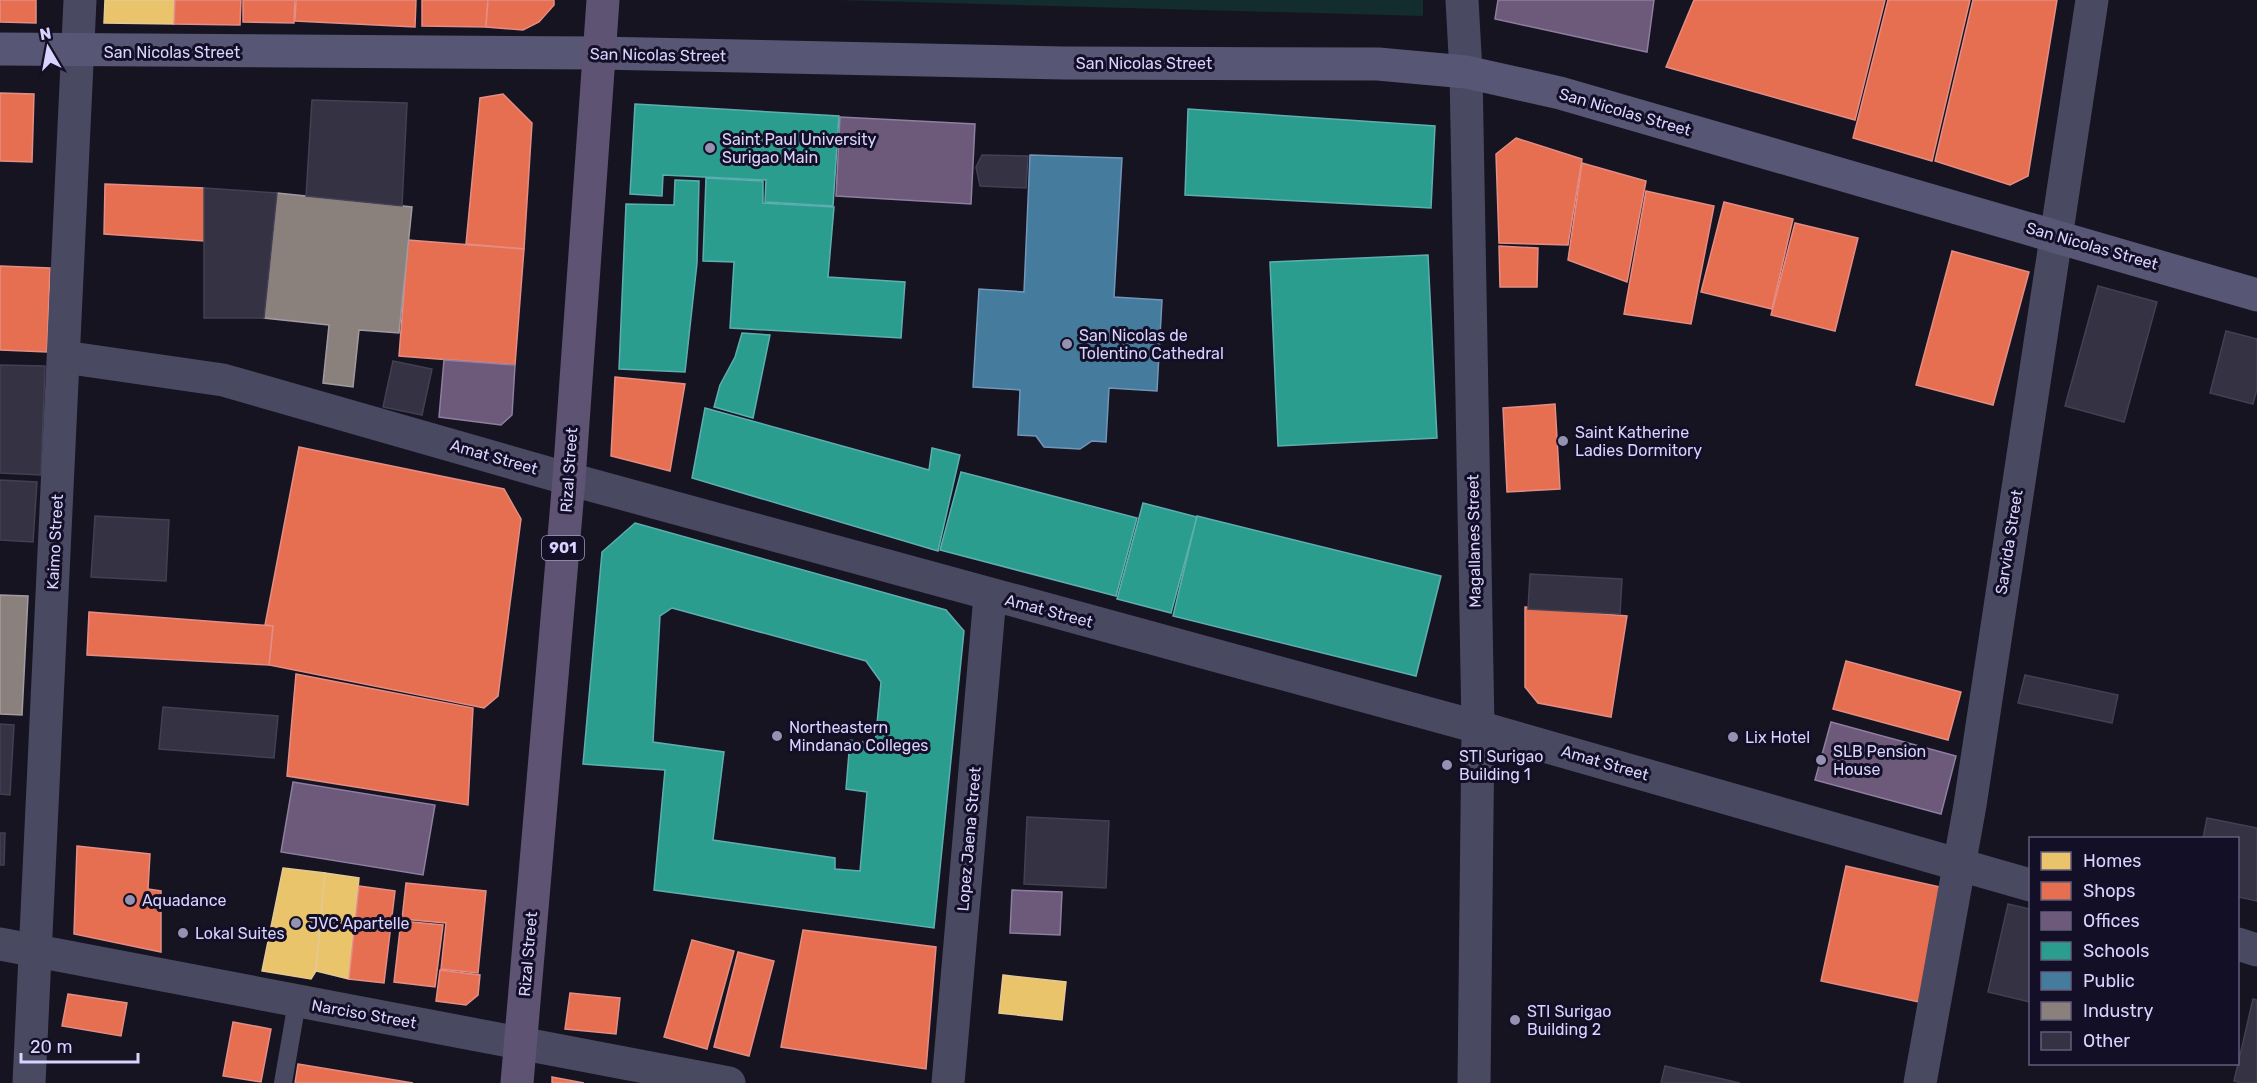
<svg xmlns="http://www.w3.org/2000/svg" width="2257" height="1083" font-family="Rubik,sans-serif">
  <style>
    .green { fill: #132c2d }
    .homes { fill: #e9c46a; stroke: #e4c997; stroke-width: 1.5 }
    .shops { fill: #e76f51; stroke: #e38d85; stroke-width: 1.5 }
    .offices { fill: #6d597a; stroke: #8d7ea2; stroke-width: 1.5 }
    .schools { fill: #2a9d8f; stroke: #5eaeb1; stroke-width: 1.5; fill-rule: evenodd }
    .public { fill: #457b9d; stroke: #7196ba; stroke-width: 1.5 }
    .industry { fill: #8a817c; stroke: #a29aa3; stroke-width: 1.5 }
    .building { fill: #343243; stroke: #433f54; stroke-width: 1.5 }
    .lines { fill: none; stroke-linecap: round; stroke-linejoin: round }
    .service { stroke: #4a4962; stroke-width: 18 }
    .minor { stroke: #4a4962; stroke-width: 33 }
    .tertiary { stroke: #4a4962; stroke-width: 33 }
    .secondary { stroke: #575674; stroke-width: 33 }
    .primary { stroke: #5e5373; stroke-width: 33 }
    .poi-dot { fill: #9591b1; stroke: #130f26; stroke-width: 2 }
    .labels { text-anchor: middle; dominant-baseline: central; stroke-width: 6; stroke-linejoin: round; paint-order: stroke }
    .shield { fill: #130f26; stroke: #9e99be; stroke-width: 1.5 }
    .shield-label { font-size: 15px; font-weight: bold; fill: #d9d4ff }
    .street-label { font-size: 16px; fill: #d9d4ff; stroke: #130f26 }
    .poi-label { font-size: 16px; fill: #d9d4ff; stroke: #130f26; text-anchor: start }
  </style>
  <rect width="100%" height="100%" fill="#161421"/>
  <polygon class="green" points="837,0 1423,0 1423,16"/>
  <g class="homes">
    <polygon points="105,0 175,0 174,24 104,23"/>
    <polygon points="283,868 325,873 316,971 311,979 262,971"/>
    <polygon points="325,873 359,878 349,979 316,971"/>
    <polygon points="1003,975 1066,982 1062,1020 999,1013"/>
  </g>
  <g class="shops">
    <polygon points="0,0 36,0 36,23 0,22"/>
    <polygon points="175,0 241,0 240,25 174,24"/>
    <polygon points="243,0 295,0 294,23 243,22"/>
    <polygon points="296,0 416,0 415,27 295,21"/>
    <polygon points="422,0 488,0 486,27 422,26"/>
    <polygon points="488,0 554,0 554,5 539,22 523,30 486,27"/>
    <polygon points="1694,0 1885,0 1855,120 1666,67"/>
    <polygon points="1888,0 1970,0 1932,161 1853,138"/>
    <polygon points="1973,0 2057,0 2028,176 2010,185 1935,161"/>
    <polygon points="0,93 34,94 32,162 0,161"/>
    <polygon points="503,94 532,123 524,249 466,244 480,98"/>
    <polygon points="1516,138 1582,159 1568,245 1499,243 1496,154"/>
    <polygon points="1582,163 1646,181 1627,282 1568,260"/>
    <polygon points="105,184 204,188 204,241 104,234"/>
    <polygon points="1646,191 1714,206 1691,324 1624,314"/>
    <polygon points="1724,202 1793,219 1772,309 1701,292"/>
    <polygon points="1795,223 1858,238 1835,331 1771,315"/>
    <polygon points="408,240 524,249 515,365 399,356"/>
    <polygon points="1499,246 1538,248 1537,287 1500,287"/>
    <polygon points="1952,251 2029,272 1993,405 1916,385"/>
    <polygon points="0,266 50,268 47,352 0,350"/>
    <polygon points="615,377 685,384 670,471 611,456"/>
    <polygon points="1555,404 1560,489 1507,492 1503,408"/>
    <polygon points="299,447 504,489 521,519 498,696 484,708 269,665 273,626 265,625"/>
    <polygon points="1525,607 1627,616 1611,717 1538,703 1525,687"/>
    <polygon points="89,612 273,626 269,665 87,655"/>
    <polygon points="1846,661 1961,692 1948,740 1833,709"/>
    <polygon points="296,674 473,708 468,805 287,776"/>
    <polygon points="77,846 150,854 148,889 161,891 161,952 74,934"/>
    <polygon points="1846,866 1949,889 1924,1003 1821,981"/>
    <polygon points="406,883 486,891 478,973 441,969 446,923 402,919"/>
    <polygon points="359,886 395,891 384,983 349,979"/>
    <polygon points="401,921 443,925 435,987 394,982"/>
    <polygon points="803,930 936,947 926,1069 781,1047"/>
    <polygon points="692,940 734,951 707,1049 664,1037"/>
    <polygon points="738,952 774,961 749,1056 714,1047"/>
    <polygon points="440,970 480,975 478,995 466,1005 436,1001"/>
    <polygon points="570,993 620,998 616,1034 565,1029"/>
    <polygon points="68,994 127,1003 121,1036 62,1026"/>
    <polygon points="233,1022 271,1029 261,1082 223,1076"/>
    <polygon points="298,1064 413,1083 295,1083"/>
    <polygon points="552,1077 584,1083 552,1083"/>
  </g>
  <g class="offices">
    <polygon points="1498,0 1654,0 1647,52 1495,19"/>
    <polygon points="840,117 975,124 971,204 836,196"/>
    <polygon points="444,360 515,365 512,415 501,425 439,417"/>
    <polygon points="1831,722 1956,756 1941,814 1815,780"/>
    <polygon points="293,782 435,805 423,875 281,852"/>
    <polygon points="1012,890 1062,892 1060,935 1010,933"/>
  </g>
  <g class="schools">
    <polygon points="635,104 839,116 833,206 765,202 766,180 663,175 662,196 630,194"/>
    <polygon points="1188,109 1435,126 1431,208 1185,195"/>
    <polygon points="706,178 763,181 763,203 834,207 828,277 905,282 901,338 730,328 734,262 703,261"/>
    <polygon points="675,180 699,181 697,263 685,372 619,369 626,204 674,205"/>
    <polygon points="1428,255 1437,438 1278,446 1270,262"/>
    <polygon points="742,333 770,335 753,418 714,407 720,385 735,357"/>
    <polygon points="705,408 929,470 932,448 960,455 938,551 692,478"/>
    <polygon points="961,472 1137,518 1116,596 940,550"/>
    <polygon points="1143,503 1197,517 1171,613 1117,599"/>
    <polygon points="1197,516 1441,576 1416,676 1173,616"/>
    <path d="M635,523l311,87 18,21 -30,297 -280,-38 11,-120 -82,-6 19,-212zM672,608l194,53 15,21 -6,62 -25,-4 -4,49 21,3 -7,79 -25,-2v-11l-122,-18 11,-88 -71,-10 7,-126z"/>
  </g>
  <polygon class="public" points="1030,155 1122,158 1114,297 1162,300 1157,391 1109,388 1106,442 1092,441 1080,449 1044,447 1036,436 1018,435 1020,390 973,387 979,289 1024,292"/>
  <g class="industry">
    <polygon points="277,193 412,207 399,333 359,330 353,387 323,383 329,325 264,318"/>
    <polygon points="0,595 28,596 22,715 0,714"/>
  </g>
  <g class="building">
    <polygon points="312,100 407,103 402,206 306,196"/>
    <polygon points="982,155 1028,156 1026,188 980,186 976,167"/>
    <polygon points="204,188 277,193 264,318 204,318"/>
    <polygon points="2098,286 2157,302 2124,422 2065,406"/>
    <polygon points="2226,331 2257,339 2257,389 2253,404 2210,393"/>
    <polygon points="393,361 432,369 422,415 383,407"/>
    <polygon points="0,365 45,366 41,475 0,473"/>
    <polygon points="0,480 37,482 33,542 0,540"/>
    <polygon points="95,516 169,520 166,581 91,577"/>
    <polygon points="1530,574 1622,579 1620,614 1528,609"/>
    <polygon points="2025,675 2118,695 2112,723 2018,703"/>
    <polygon points="163,707 278,716 274,758 159,749"/>
    <polygon points="0,724 14,725 10,795 0,794"/>
    <polygon points="1027,817 1109,821 1106,888 1024,884"/>
    <polygon points="2207,818 2257,828 2257,901 2238,897 2238,838 2203,838"/>
    <polygon points="0,833 5,833 4,865 0,865"/>
    <polygon points="2008,904 2030,909 2030,1002 1988,992"/>
    <polygon points="2253,999 2257,1000 2257,1083 2242,1083 2234,1081"/>
    <polygon points="1665,1066 1740,1083 1661,1083"/>
  </g>
  <g class="lines">
    <polyline class="service" points="283,1083 297,1002"/>
    <g class="minor">
      <polyline points="1462,0 1466,72 1478,727 1474,1083"/>
      <polyline points="64,357 223,380 569,479"/>
      <polyline points="29,1083 80,0"/>
      <polyline points="948,1083 990,596"/>
      <polyline points="1920,1083 1970,805 2092,0"/>
    </g>
    <g class="tertiary">
      <polyline points="569,479 1478,727 2030,885"/>
      <polyline points="0,944 729,1083"/>
      <polyline points="2238,944 2257,950"/>
    </g>
    <polyline class="secondary" points="0,49 599,53 1064,63 1378,64 1466,72 1560,93 2257,295"/>
    <polyline class="primary" points="517,1083 569,479 603,0"/>
  </g>
  <g class="poi-dot">
    <circle cx="710" cy="148" r="6"/>
    <circle cx="1067" cy="344" r="6"/>
    <circle cx="1563" cy="441" r="6"/>
    <circle cx="777" cy="736" r="6"/>
    <circle cx="1733" cy="737" r="6"/>
    <circle cx="1821" cy="760" r="6"/>
    <circle cx="1447" cy="765" r="6"/>
    <circle cx="130" cy="900" r="6"/>
    <circle cx="296" cy="923" r="6"/>
    <circle cx="183" cy="933" r="6"/>
    <circle cx="1515" cy="1020" r="6"/>
  </g>
  <g class="labels">
    <rect class="shield" x="542" y="536" width="42" height="24" rx="4.5"/>
    <g class="shield-label">
      <text x="563" y="548">901</text>
    </g>
    <g class="street-label">
      <text x="172" y="52">San Nicolas Street</text>
      <text transform="translate(658 55) rotate(1)">San Nicolas Street</text>
      <text x="1144" y="63">San Nicolas Street</text>
      <text transform="translate(1625 112) rotate(16)">San Nicolas Street</text>
      <text transform="translate(2092 246) rotate(16)">San Nicolas Street</text>
      <text transform="translate(494 457) rotate(16)">Amat Street</text>
      <text transform="translate(569 470) rotate(-86)">Rizal Street</text>
      <text transform="translate(1474 541) rotate(-91)">Magallanes Street</text>
      <text transform="translate(55 542) rotate(-87)">Kaimo Street</text>
      <text transform="translate(2009 542) rotate(-81)">Sarvida Street</text>
      <text transform="translate(1049 611) rotate(15)">Amat Street</text>
      <text transform="translate(1605 763) rotate(16)">Amat Street</text>
      <text transform="translate(969 839) rotate(-85)">Lopez Jaena Street</text>
      <text transform="translate(528 954) rotate(-85)">Rizal Street</text>
      <text transform="translate(364 1014) rotate(10)">Narciso Street</text>
    </g>
    <g class="poi-label">
      <text x="722" y="139">Saint Paul University<tspan x="722" dy="18">Surigao Main</tspan></text>
      <text x="1079" y="335">San Nicolas de<tspan x="1079" dy="18">Tolentino Cathedral</tspan></text>
      <text x="1575" y="432">Saint Katherine<tspan x="1575" dy="18">Ladies Dormitory</tspan></text>
      <text x="789" y="727">Northeastern<tspan x="789" dy="18">Mindanao Colleges</tspan></text>
      <text x="1745" y="737">Lix Hotel</text>
      <text x="1833" y="751">SLB Pension<tspan x="1833" dy="18">House</tspan></text>
      <text x="1459" y="756">STI Surigao<tspan x="1459" dy="18">Building 1</tspan></text>
      <text x="142" y="900">Aquadance</text>
      <text x="308" y="923">JVC Apartelle</text>
      <text x="195" y="933">Lokal Suites</text>
      <text x="1527" y="1011">STI Surigao<tspan x="1527" dy="18">Building 2</tspan></text>
    </g>
  </g>
  <rect x="2029" y="837" width="210" height="228" fill="#130f26" stroke="#625e7d" stroke-width="1.5"/>
  <rect x="2041" y="852" width="30" height="18" fill="#e9c46a" stroke="#625e7d" stroke-width="1.5"/>
  <text x="2083" y="867" font-size="18" fill="#d9d4ff">Homes</text>
  <rect x="2041" y="882" width="30" height="18" fill="#e76f51" stroke="#625e7d" stroke-width="1.5"/>
  <text x="2083" y="897" font-size="18" fill="#d9d4ff">Shops</text>
  <rect x="2041" y="912" width="30" height="18" fill="#6d597a" stroke="#625e7d" stroke-width="1.5"/>
  <text x="2083" y="927" font-size="18" fill="#d9d4ff">Offices</text>
  <rect x="2041" y="942" width="30" height="18" fill="#2a9d8f" stroke="#625e7d" stroke-width="1.5"/>
  <text x="2083" y="957" font-size="18" fill="#d9d4ff">Schools</text>
  <rect x="2041" y="972" width="30" height="18" fill="#457b9d" stroke="#625e7d" stroke-width="1.5"/>
  <text x="2083" y="987" font-size="18" fill="#d9d4ff">Public</text>
  <rect x="2041" y="1002" width="30" height="18" fill="#8a817c" stroke="#625e7d" stroke-width="1.5"/>
  <text x="2083" y="1017" font-size="18" fill="#d9d4ff">Industry</text>
  <rect x="2041" y="1032" width="30" height="18" fill="#343243" stroke="#625e7d" stroke-width="1.5"/>
  <text x="2083" y="1047" font-size="18" fill="#d9d4ff">Other</text>
  <g transform="translate(48 48) rotate(350)" stroke="#130f26" stroke-width="4.5" paint-order="stroke">
  <path d="M0-4.5L10 22L0 15L-10 22Z" fill="#d9d4ff"/>
  <text y="-9" font-size="16" font-weight="bold" text-anchor="middle" fill="#d9d4ff">N</text>
  </g>
  <path d="M21 1053v9h117v-9" fill="none" stroke="#d9d4ff" stroke-width="3"/>
  <text x="30" y="1053" font-size="18" fill="#d9d4ff" stroke="#130f26" stroke-width="4.5" paint-order="stroke">20 m</text>
</svg>
